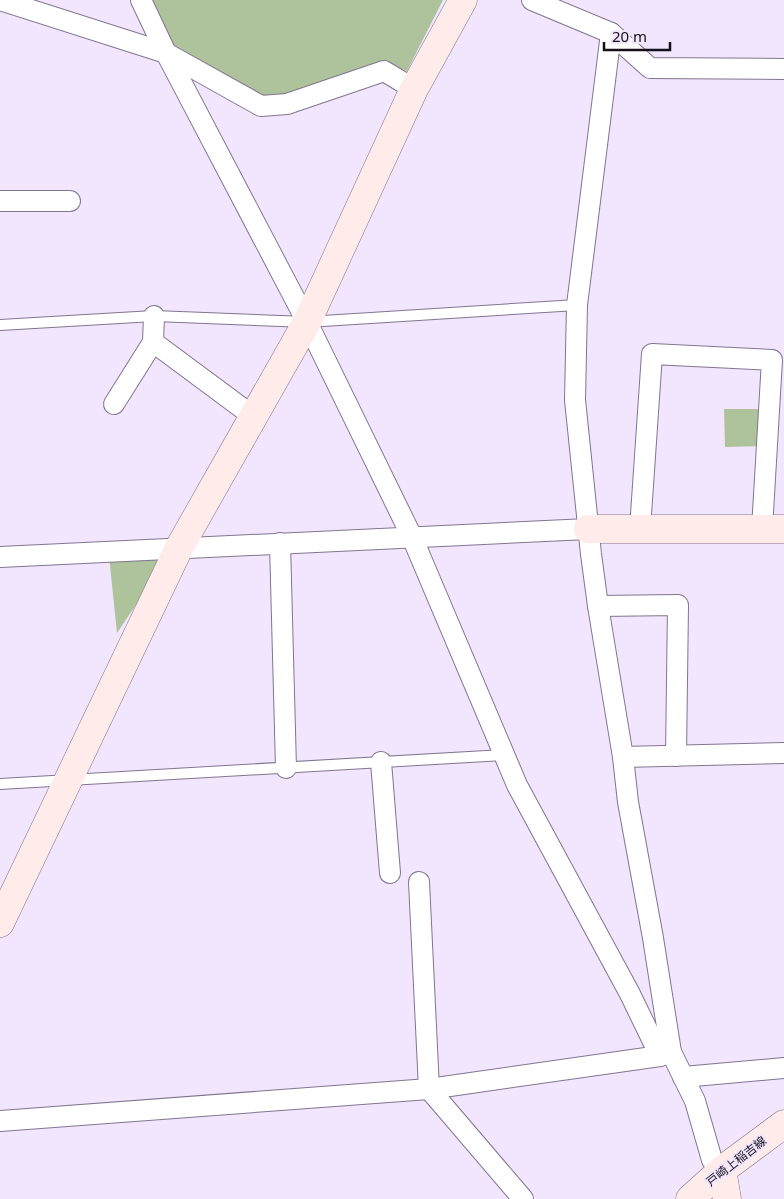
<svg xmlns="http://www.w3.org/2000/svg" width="784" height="1199" font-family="'Noto Sans','Noto Sans JP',sans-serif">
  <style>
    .green { fill: #aec29b }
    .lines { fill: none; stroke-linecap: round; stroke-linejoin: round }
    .lane-casing { stroke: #82758f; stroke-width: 12 }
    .street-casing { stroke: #82758f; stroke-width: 22 }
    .secondary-casing { stroke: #82758f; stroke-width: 29 }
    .lane { stroke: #fff; stroke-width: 10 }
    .street { stroke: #fff; stroke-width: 20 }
    .secondary { stroke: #ffebe9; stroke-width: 28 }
    .labels { text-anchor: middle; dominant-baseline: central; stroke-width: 4; stroke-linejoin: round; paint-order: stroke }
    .street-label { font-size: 12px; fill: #140f19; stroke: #f1e6fd }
  </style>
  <rect width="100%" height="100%" fill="#f1e6fd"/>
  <g class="green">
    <polygon points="150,0 443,0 407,71 382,61 287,95 263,96 170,43"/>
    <polygon points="724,409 768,409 767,446 725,447"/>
    <polygon points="172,551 117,633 109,556"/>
  </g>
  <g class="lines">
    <g class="lane-casing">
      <g id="lane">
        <polyline points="0,325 154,316 307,322 577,305"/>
        <polyline points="0,784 504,755"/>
      </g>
    </g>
    <g class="street-casing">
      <g id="street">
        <polyline points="0,0 166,53 261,106 287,104 384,71 414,89"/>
        <polyline points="141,0 166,53 307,322 412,537 517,785 630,994 660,1056"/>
        <polyline points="532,0 611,33 650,68 784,69"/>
        <polyline points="611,33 577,305 575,400 591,554 598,606 623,757 628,802 653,938 671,1052 695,1101 712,1160 722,1170"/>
        <polyline points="0,201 70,201"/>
        <polyline points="154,316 153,342 254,417"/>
        <polyline points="114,404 153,342"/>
        <polyline points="640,529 652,354 772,360 762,529"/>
        <polyline points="280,543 286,768"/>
        <polyline points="0,557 588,529"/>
        <polyline points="598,606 678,605 676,756"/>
        <polyline points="623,757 784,753"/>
        <polyline points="381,762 390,873"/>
        <polyline points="419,882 429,1089 523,1199"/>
        <polyline points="683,1077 784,1068"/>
        <polyline points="0,1121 429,1089 660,1056 671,1052"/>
      </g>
    </g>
    <g class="secondary-casing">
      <g id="secondary">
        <polyline points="588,529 784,529"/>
        <polyline points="0,923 179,548 307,322 414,89 463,0"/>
        <polyline points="722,1170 727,1199"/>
        <polyline points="690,1199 722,1170 784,1124"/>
      </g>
    </g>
    <use href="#lane" class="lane"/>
    <use href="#street" class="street"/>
    <use href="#secondary" class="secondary"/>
  </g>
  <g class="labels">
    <g class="street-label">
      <text transform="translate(736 1161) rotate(-38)">戸崎上稲吉線</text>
    </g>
  </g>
  <path d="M604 42v8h66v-8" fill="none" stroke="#140f19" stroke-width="2.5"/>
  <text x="612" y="42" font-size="15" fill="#140f19" stroke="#f1e6fd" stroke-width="4" paint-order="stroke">20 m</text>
</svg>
